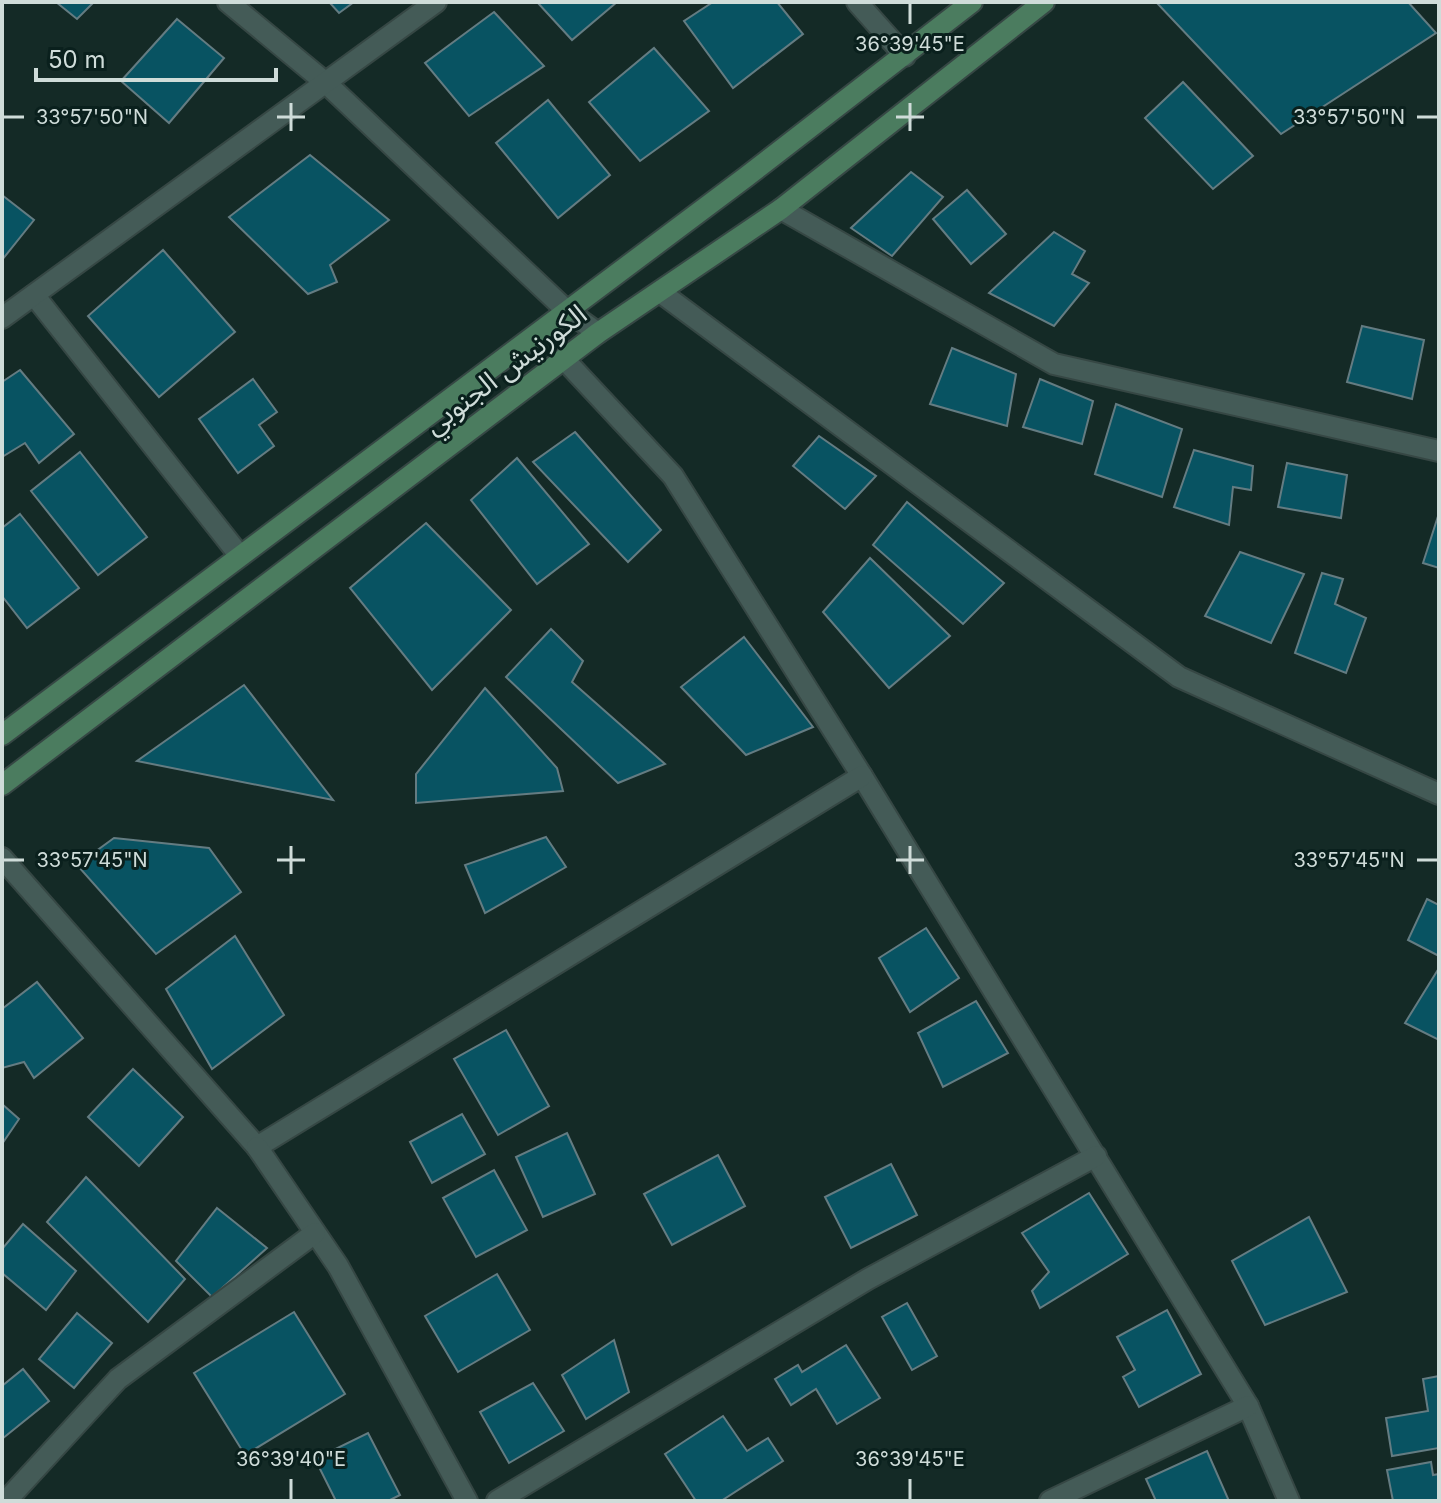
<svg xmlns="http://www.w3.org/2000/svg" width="1441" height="1503" font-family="Inter,'Noto Sans Arabic',sans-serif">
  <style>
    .building { fill: #085362; stroke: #647c82; stroke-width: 2 }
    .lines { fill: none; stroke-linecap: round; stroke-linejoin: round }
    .minor-casing { stroke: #364744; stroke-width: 24 }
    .secondary-casing { stroke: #364744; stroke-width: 24 }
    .minor { stroke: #445b57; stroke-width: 20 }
    .secondary { stroke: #4b7c5f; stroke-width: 20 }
    .ticks { fill: none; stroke: #cfdcd9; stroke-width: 3 }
    .labels { text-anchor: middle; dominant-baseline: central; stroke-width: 6; stroke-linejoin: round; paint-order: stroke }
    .street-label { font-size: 28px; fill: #cfdcd9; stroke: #0a201d }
    .ticks-label { font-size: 20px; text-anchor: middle; fill: #cfdcd9; stroke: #0a201d; stroke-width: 6; stroke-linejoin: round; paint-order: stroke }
  </style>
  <rect width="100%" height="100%" fill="#142a26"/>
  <g class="building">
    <polygon points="56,2 94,2 77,19"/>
    <polygon points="329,2 354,2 339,13"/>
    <polygon points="537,2 617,2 572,40"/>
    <polygon points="713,2 777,2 803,34 733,88 684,21"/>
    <polygon points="1156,2 1408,2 1436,33 1281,134"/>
    <polygon points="494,12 544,66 469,116 425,63"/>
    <polygon points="177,19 224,58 169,123 121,81"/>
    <polygon points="654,48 709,111 640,161 589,102"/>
    <polygon points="1183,82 1253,156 1213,189 1145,118"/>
    <polygon points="548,100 610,175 558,218 496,143"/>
    <polygon points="310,155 389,220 330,265 337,282 308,294 229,217"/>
    <polygon points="911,172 943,197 892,256 851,228"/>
    <polygon points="967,190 1006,234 971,264 933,219"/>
    <polygon points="2,195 34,220 2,260"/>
    <polygon points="1054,232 1085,251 1072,274 1089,283 1054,326 989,293"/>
    <polygon points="163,250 235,332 159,397 88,316"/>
    <polygon points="1362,326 1424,340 1412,399 1347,382"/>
    <polygon points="952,348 1016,374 1007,426 930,404"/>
    <polygon points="20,370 74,434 39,463 25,443 2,457 2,382"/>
    <polygon points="253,379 277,412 259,425 274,446 238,473 199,419"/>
    <polygon points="1040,379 1093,401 1082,444 1023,427"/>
    <polygon points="1116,404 1182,429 1162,497 1095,474"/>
    <polygon points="575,432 661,530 628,562 533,462"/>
    <polygon points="819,436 876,476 845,509 793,466"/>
    <polygon points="1194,450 1253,466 1251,490 1233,487 1229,525 1174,507"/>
    <polygon points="80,452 147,537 98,575 31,491"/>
    <polygon points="517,458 589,544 537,584 471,500"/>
    <polygon points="1287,463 1347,475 1341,518 1278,507"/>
    <polygon points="907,502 1004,583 963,624 873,545"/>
    <polygon points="1439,513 1439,568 1423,563"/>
    <polygon points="20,514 79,588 27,628 2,596 2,528"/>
    <polygon points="426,523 511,610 432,690 350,588"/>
    <polygon points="1240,552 1304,574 1271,643 1205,616"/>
    <polygon points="870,558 950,636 889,688 823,612"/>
    <polygon points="1322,573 1343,579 1335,604 1366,618 1346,673 1295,653"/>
    <polygon points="551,629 583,661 572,682 665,764 618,783 506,677"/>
    <polygon points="744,637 813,727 746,755 681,687"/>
    <polygon points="244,685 333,800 137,761"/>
    <polygon points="485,688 557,768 563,791 416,803 416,774"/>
    <polygon points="546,837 566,867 485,913 465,865"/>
    <polygon points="114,838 209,848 241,892 156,954 77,865"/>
    <polygon points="1427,899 1439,905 1439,956 1408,940"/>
    <polygon points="926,928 959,978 910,1012 879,958"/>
    <polygon points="235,936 284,1015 212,1069 166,989"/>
    <polygon points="1439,968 1439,1040 1405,1023"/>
    <polygon points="37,982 83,1038 34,1078 24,1062 2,1068 2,1009"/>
    <polygon points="976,1001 1008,1053 943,1087 918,1033"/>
    <polygon points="506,1030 549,1106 498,1135 454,1059"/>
    <polygon points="133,1069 183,1117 139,1166 88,1117"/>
    <polygon points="2,1104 19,1119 2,1144"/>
    <polygon points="462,1114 485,1154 432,1183 410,1142"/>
    <polygon points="567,1133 595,1194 543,1217 516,1157"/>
    <polygon points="718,1155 745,1206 672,1245 644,1194"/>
    <polygon points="891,1164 917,1215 851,1248 825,1197"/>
    <polygon points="494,1170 527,1230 476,1257 443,1198"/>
    <polygon points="86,1177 185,1279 148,1322 47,1222"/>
    <polygon points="1089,1193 1128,1254 1040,1308 1032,1291 1049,1272 1022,1233"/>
    <polygon points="217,1208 267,1248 212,1297 176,1261"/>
    <polygon points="1309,1217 1347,1292 1265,1325 1232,1261"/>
    <polygon points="23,1224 76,1271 46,1310 2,1273 2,1249"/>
    <polygon points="497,1274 530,1330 458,1372 425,1316"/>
    <polygon points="907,1303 937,1356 912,1370 882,1317"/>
    <polygon points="1167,1310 1201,1374 1139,1407 1123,1377 1135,1370 1117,1337"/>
    <polygon points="294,1312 345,1394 245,1455 194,1373"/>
    <polygon points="77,1313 112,1343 74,1388 39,1359"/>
    <polygon points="614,1340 629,1392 586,1419 562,1375"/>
    <polygon points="846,1345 880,1398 837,1424 816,1389 791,1405 775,1379 798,1365 802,1372"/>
    <polygon points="23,1369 49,1401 2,1439 2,1386"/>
    <polygon points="1439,1376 1439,1448 1392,1456 1386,1418 1428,1411 1423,1379"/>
    <polygon points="533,1383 564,1431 509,1463 480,1412"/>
    <polygon points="723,1416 747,1451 768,1438 783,1461 721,1501 696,1501 665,1454"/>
    <polygon points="368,1433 400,1495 388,1501 336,1501 315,1459"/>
    <polygon points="1207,1451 1229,1501 1156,1501 1146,1479"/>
    <polygon points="1431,1462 1433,1475 1439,1474 1439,1501 1393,1501 1387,1470"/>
  </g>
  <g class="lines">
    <g class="minor-casing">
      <g id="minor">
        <polyline points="228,2 326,83 566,310 598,333"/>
        <polyline points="857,2 905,56"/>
        <polyline points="781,209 1054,364 1439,451"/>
        <polyline points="660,292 1179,677 1439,794"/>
        <polyline points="34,295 240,556"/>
        <polyline points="2,318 436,2"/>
        <polyline points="563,358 673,476 862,776 1248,1406 1289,1501"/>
        <polyline points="2,858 257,1147 862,776"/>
        <polyline points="257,1147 338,1266 467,1501"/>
        <polyline points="6,1501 118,1379 315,1233"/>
        <polyline points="497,1501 868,1279 1096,1156"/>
        <polyline points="1050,1501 1248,1406"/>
      </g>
    </g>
    <g class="secondary-casing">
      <g id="secondary">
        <polyline points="2,735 746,177 972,2"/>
        <polyline points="2,785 598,333 781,209 1044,2"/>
      </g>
    </g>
    <use href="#minor" class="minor"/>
    <use href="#secondary" class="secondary"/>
  </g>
  <path class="ticks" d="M910,4v20M291,103v28M910,103v28M4,117h20M277,117h28M896,117h28M1417,117h20M291,846v28M910,846v28M4,860h20M277,860h28M896,860h28M1417,860h20M291,1479v20M910,1479v20"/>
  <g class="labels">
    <g class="street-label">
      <text transform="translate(505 369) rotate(-37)">الكورنيش الجنوبي</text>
    </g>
  </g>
  <g class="ticks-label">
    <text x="910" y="51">36°39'45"E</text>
    <text x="92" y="124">33°57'50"N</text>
    <text x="1349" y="124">33°57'50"N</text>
    <text x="92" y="867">33°57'45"N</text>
    <text x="1349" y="867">33°57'45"N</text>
    <text x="291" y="1466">36°39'40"E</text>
    <text x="910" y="1466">36°39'45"E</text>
  </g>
  <rect width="1441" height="1503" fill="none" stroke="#cfdcd9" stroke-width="8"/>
  <path d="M36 68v12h240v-12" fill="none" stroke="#cfdcd9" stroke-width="4"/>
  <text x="48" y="68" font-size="24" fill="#cfdcd9" stroke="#0a201d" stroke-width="6" paint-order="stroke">50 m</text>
</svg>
